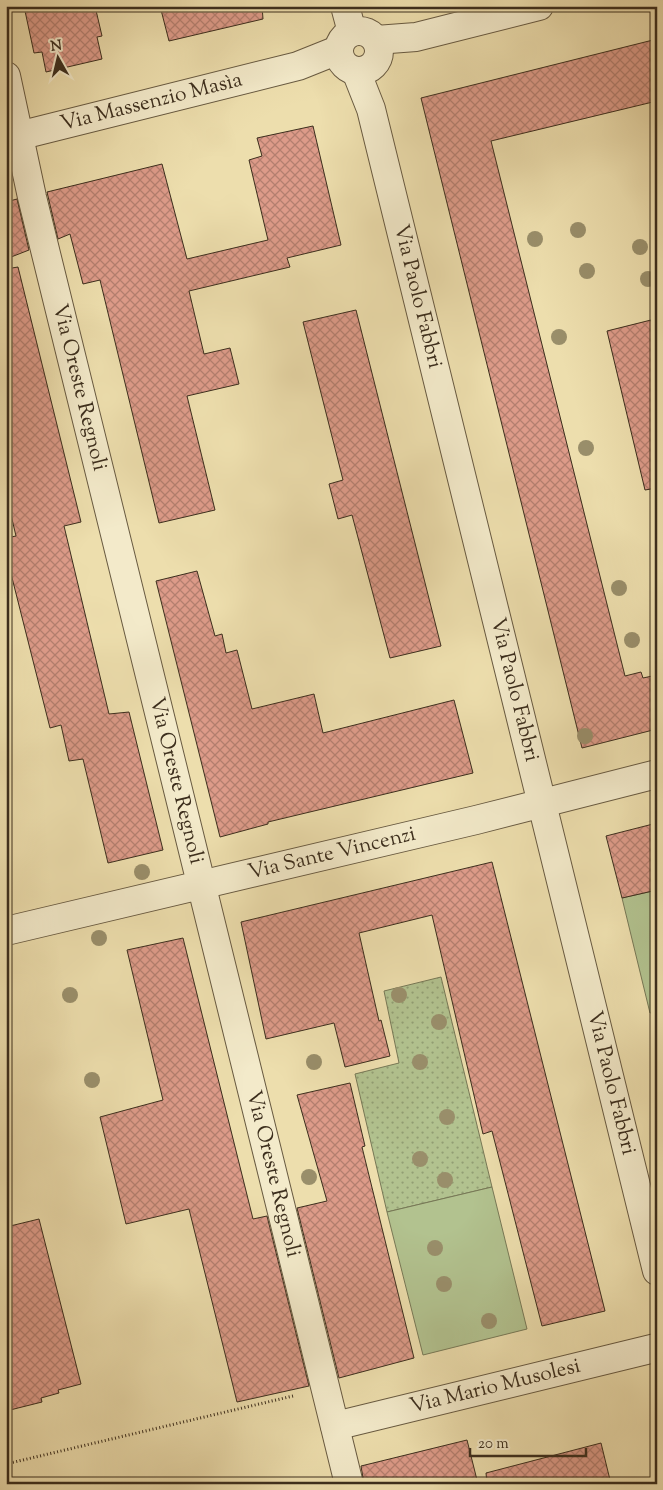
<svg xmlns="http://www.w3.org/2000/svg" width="663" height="1490" font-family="'Sorts Mill Goudy',serif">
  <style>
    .grass { fill: url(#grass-dots); stroke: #777856 }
    .garden { fill: #b2c28f; stroke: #777856 }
    .building { fill: url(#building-cross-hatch); stroke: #3c2e1d }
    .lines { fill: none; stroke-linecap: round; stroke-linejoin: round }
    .minor-casing { stroke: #685a41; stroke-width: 30 }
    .path { stroke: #3c2e1d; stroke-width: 3; stroke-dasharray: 1 2.5; stroke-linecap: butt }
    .minor { stroke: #f3eaca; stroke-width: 28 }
    .tree { fill: #998e6a }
    .labels { text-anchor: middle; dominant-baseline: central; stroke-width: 4.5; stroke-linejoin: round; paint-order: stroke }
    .street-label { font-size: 21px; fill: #3c2e1d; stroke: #f3eaca }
  </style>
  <defs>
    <pattern id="grass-dots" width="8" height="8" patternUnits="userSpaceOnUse" patternTransform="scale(1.25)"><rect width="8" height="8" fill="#b2c28f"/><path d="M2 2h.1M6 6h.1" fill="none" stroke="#929e74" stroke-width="1.8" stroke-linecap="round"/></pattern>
    <pattern id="building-cross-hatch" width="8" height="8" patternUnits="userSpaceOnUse" patternTransform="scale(1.25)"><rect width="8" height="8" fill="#dd9b89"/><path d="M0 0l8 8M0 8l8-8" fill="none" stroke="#b47f6f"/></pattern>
  </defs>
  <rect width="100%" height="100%" fill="#eddead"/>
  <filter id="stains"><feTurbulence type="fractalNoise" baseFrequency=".004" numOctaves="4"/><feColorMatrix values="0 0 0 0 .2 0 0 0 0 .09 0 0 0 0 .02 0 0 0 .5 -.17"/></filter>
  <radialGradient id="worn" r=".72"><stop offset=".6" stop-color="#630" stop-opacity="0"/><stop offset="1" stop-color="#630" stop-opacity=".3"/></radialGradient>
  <polygon class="grass" points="441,977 492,1187 387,1212 355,1074 399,1063 384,991"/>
  <g class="garden">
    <polygon points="657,890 657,1011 650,1013 622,898"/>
    <polygon points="492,1187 527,1329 423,1355 387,1212"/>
  </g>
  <g class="building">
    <polygon points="44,6 95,6 102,36 97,37 102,59 46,72 42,52 34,53 25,11"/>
    <polygon points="160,6 262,6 263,19 169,41"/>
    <polygon points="657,39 657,101 491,141 625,676 641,672 643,678 657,675 657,729 582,748 421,98"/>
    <polygon points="313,126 341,245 287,258 290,267 189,291 204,354 230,348 239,384 187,396 215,510 159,523 100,280 83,284 70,234 58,239 47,192 162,164 187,259 268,240 249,160 262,156 257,138"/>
    <polygon points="17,199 29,250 6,259 6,202"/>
    <polygon points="18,267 81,522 64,526 109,714 129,712 163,850 108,863 83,759 69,761 61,725 50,728 6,554 6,538 16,536 6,494 6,269"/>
    <polygon points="356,310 441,646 390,658 352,515 338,519 329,484 343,480 303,322"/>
    <polygon points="651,320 657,345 657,488 645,490 607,331"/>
    <polygon points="197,571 215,636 222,634 226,653 237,650 252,709 314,694 323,733 454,700 473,773 268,822 268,824 220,837 156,581"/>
    <polygon points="657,823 657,890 622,898 606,836"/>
    <polygon points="492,862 605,1311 542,1326 492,1131 483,1134 432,915 359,933 379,1021 381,1020 390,1056 345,1067 334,1023 266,1039 241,922"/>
    <polygon points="183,938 253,1219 267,1216 309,1386 237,1402 189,1209 126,1224 100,1117 163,1100 127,950"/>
    <polygon points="350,1083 365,1146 362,1147 414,1358 339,1378 297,1208 327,1201 297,1095"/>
    <polygon points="39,1219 81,1384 58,1390 59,1393 41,1398 42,1402 6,1411 6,1227"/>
    <polygon points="467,1440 478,1484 364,1484 361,1466"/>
    <polygon points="601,1443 611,1484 487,1484 486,1473"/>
  </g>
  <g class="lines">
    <g class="minor-casing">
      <g id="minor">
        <polyline points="345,6 352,32"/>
        <circle cx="359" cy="51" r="20"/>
        <polyline points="376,40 416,37 539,6"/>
        <path id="s1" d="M356,71l15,38 286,1162"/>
        <path id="s2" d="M6,76l26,121 317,1287"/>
        <path id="s3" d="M6,139l292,-73 40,-16"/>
        <path id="s4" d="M6,931l470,-111 181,-46"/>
        <path id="s5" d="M335,1426l320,-78"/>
      </g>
    </g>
    <polyline class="path" points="6,1464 293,1396"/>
    <use href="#minor" class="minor"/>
  </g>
  <g class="tree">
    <circle cx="578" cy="230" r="8"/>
    <circle cx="535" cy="239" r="8"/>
    <circle cx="640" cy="247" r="8"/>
    <circle cx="587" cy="271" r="8"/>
    <circle cx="648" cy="279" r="8"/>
    <circle cx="559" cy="337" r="8"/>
    <circle cx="586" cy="448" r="8"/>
    <circle cx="619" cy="588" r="8"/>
    <circle cx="632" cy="640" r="8"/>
    <circle cx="585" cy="736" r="8"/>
    <circle cx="142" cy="872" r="8"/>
    <circle cx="99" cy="938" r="8"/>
    <circle cx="70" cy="995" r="8"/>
    <circle cx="399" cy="995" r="8"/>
    <circle cx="439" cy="1022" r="8"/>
    <circle cx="314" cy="1062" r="8"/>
    <circle cx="420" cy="1062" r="8"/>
    <circle cx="92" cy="1080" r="8"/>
    <circle cx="447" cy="1117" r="8"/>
    <circle cx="420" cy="1159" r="8"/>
    <circle cx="309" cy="1177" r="8"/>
    <circle cx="445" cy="1180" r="8"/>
    <circle cx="435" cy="1248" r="8"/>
    <circle cx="444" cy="1284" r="8"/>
    <circle cx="489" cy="1321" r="8"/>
  </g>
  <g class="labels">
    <g class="street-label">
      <text stroke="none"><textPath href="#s3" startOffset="150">Via Massenzio Masìa</textPath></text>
      <text stroke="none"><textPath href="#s1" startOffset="234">Via Paolo Fabbri</textPath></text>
      <text stroke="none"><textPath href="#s2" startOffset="320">Via Oreste Regnoli</textPath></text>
      <text stroke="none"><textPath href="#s1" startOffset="639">Via Paolo Fabbri</textPath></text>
      <text stroke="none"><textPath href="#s2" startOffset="725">Via Oreste Regnoli</textPath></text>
      <text stroke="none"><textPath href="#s4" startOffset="335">Via Sante Vincenzi</textPath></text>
      <text stroke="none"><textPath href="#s1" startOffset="1044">Via Paolo Fabbri</textPath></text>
      <text stroke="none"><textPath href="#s2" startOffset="1130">Via Oreste Regnoli</textPath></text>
      <text stroke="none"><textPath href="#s5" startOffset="165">Via Mario Musolesi</textPath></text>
    </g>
  </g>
  <rect width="663" height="1490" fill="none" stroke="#eddead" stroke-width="25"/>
  <rect x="8" y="8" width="648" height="1475" fill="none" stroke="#3c2e1d" stroke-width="2.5"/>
  <rect x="12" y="12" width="638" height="1465" fill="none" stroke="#3c2e1d"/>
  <g transform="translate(58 58) rotate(352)" stroke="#f3eaca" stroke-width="4" paint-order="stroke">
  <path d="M0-4L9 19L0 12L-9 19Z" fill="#3c2e1d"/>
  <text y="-8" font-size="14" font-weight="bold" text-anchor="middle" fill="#3c2e1d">N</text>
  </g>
  <path d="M470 1448v8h116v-8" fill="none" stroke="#3c2e1d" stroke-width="2.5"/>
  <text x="478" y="1448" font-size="15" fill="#3c2e1d" stroke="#f3eaca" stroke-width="4" paint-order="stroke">20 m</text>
  <rect width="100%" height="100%" filter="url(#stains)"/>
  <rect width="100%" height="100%" fill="url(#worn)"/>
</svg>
